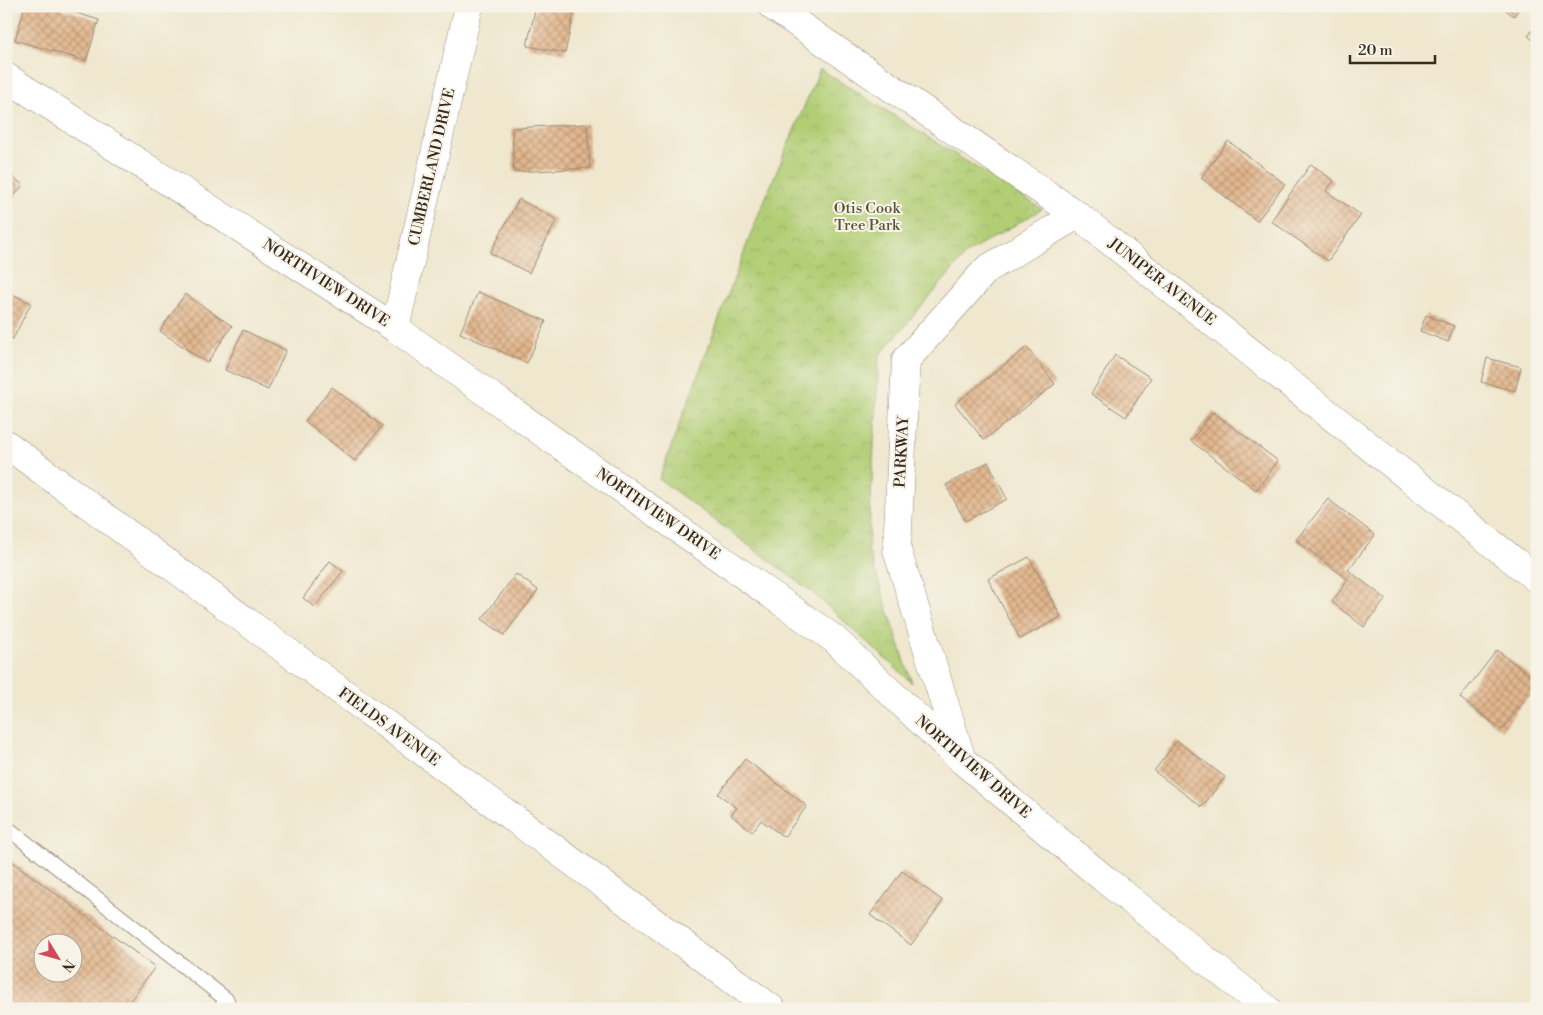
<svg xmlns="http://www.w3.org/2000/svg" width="1543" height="1015" font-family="'Libre Bodoni',serif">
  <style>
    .park { fill: url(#park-crowns); stroke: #767c4a }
    .building { fill: url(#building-cross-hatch); fill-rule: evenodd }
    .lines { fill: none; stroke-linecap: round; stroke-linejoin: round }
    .service-casing { stroke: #958876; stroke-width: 16 }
    .minor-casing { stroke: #958876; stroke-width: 29 }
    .tertiary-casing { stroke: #958876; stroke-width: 29 }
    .service { stroke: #fff; stroke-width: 14 }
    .minor { stroke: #fff; stroke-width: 28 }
    .tertiary { stroke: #fff; stroke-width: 28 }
    .labels { text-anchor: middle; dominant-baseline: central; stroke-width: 4; stroke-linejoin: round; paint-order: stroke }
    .street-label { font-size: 15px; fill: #3b2a1e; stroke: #f7f3e8 }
    .park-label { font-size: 15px; fill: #585334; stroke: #f7f3e8 }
  </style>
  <defs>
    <pattern id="park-crowns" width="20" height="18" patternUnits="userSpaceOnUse" patternTransform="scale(1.25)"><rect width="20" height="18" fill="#b1ce75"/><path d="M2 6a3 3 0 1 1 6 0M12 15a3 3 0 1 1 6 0" fill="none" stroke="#99b165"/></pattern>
    <pattern id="building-cross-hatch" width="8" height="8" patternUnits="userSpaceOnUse" patternTransform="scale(1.25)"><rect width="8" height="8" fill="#e3b78e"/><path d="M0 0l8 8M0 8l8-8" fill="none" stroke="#b99573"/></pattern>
  </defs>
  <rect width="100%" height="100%" fill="#f7f3e8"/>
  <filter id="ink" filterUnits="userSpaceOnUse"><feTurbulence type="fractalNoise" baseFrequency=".02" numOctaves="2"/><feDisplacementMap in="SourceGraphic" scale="10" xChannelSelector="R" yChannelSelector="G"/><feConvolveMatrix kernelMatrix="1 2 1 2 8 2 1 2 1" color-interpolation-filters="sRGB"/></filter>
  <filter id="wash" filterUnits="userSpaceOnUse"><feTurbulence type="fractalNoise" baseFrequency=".0096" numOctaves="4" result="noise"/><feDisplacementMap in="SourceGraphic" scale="20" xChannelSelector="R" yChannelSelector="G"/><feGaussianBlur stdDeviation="1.12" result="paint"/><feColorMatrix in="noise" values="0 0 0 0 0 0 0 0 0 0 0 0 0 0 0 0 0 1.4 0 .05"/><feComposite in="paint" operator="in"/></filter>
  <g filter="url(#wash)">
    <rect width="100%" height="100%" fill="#efe7ce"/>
    <polygon class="park" points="820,69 1042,209 967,253 879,356 868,550 912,683 812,592 659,479 755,223"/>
    <g id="blocks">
      <g class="building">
        <polygon points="25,6 54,6 99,20 86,61 15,40"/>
        <polygon points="536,6 566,6 575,8 565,53 527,46"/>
        <polygon points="1500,6 1521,6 1514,16"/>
        <polygon points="1537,24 1537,43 1528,36"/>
        <polygon points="587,124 590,168 514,172 512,128"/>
        <polygon points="1228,141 1285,184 1257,221 1201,178"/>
        <polygon points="1311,164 1334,181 1326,191 1361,215 1328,261 1271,221"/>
        <polygon points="6,172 23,185 6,206"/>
        <polygon points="519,199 557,220 529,273 490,253"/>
        <polygon points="6,291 31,303 13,339 6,336"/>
        <polygon points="478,292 546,321 527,363 460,333"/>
        <polygon points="185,294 232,326 207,363 160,331"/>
        <polygon points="1426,315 1454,326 1448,342 1420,331"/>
        <polygon points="243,330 286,350 268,390 225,370"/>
        <polygon points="1027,347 1055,384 984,440 955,404"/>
        <polygon points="1115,355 1151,378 1126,417 1091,394"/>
        <polygon points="1487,358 1521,367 1515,391 1481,382"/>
        <polygon points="332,387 382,426 355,461 305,421"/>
        <polygon points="1213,412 1278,461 1256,490 1191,441"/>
        <polygon points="988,462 1007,499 965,521 946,485"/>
        <polygon points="1328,499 1375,535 1348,570 1386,599 1364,627 1332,602 1348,580 1296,540"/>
        <polygon points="1029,557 1061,617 1020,639 988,579"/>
        <polygon points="330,561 343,571 315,607 303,598"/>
        <polygon points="516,574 538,590 504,635 482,619"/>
        <polygon points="1497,650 1537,681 1537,684 1502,730 1460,698"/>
        <polygon points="1177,741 1225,777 1202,807 1154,771"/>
        <polygon points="745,759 807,806 784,837 761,820 752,832 731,815 737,808 718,794"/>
        <path d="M6,857l149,110 -31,42h-118zM42,942h30v30h-30z"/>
        <polygon points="902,871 943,901 911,945 870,915"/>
      </g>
    </g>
  </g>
  <g filter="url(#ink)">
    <use href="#blocks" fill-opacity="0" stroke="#958876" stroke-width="1"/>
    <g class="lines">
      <g class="service-casing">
        <polyline id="service" points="6,827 227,1000 220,1009"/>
      </g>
      <g class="minor-casing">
        <g id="minor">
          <polyline points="772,6 1077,215 1537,579"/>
          <polyline points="6,77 395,328 834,639 963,761 1103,878 1267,1009"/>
          <polyline points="395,328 469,6"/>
          <polyline points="962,760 897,550 906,360 987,269 1077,215"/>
        </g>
      </g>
      <g class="tertiary-casing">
        <polyline id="tertiary" points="6,444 772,1009"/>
      </g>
      <use href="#service" class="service"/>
      <use href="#minor" class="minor"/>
      <use href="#tertiary" class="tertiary"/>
    </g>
  </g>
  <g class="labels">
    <g class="street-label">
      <text transform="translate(432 167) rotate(-77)">CUMBERLAND DRIVE</text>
      <text transform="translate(1162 282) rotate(38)">JUNIPER AVENUE</text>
      <text transform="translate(326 283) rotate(33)">NORTHVIEW DRIVE</text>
      <text transform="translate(902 452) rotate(-87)">PARKWAY</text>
      <text transform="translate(658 514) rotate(35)">NORTHVIEW DRIVE</text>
      <text transform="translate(389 727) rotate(36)">FIELDS AVENUE</text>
      <text transform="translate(973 767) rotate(41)">NORTHVIEW DRIVE</text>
    </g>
    <g class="park-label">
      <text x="867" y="208">Otis Cook<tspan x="867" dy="17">Tree Park</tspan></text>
    </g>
  </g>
  <rect width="1543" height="1015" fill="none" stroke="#f7f3e8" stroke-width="25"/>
  <g transform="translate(58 958) rotate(127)"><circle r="24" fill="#f7f3e8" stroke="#aca397"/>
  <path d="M0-4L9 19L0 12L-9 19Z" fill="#d1495b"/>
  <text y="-8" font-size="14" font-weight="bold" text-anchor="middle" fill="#3b2a1e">N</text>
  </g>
  <path d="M1350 55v8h85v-8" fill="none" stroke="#3b2a1e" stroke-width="2.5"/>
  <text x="1358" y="55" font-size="15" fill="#3b2a1e" stroke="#f7f3e8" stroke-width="4" paint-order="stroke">20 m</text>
</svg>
